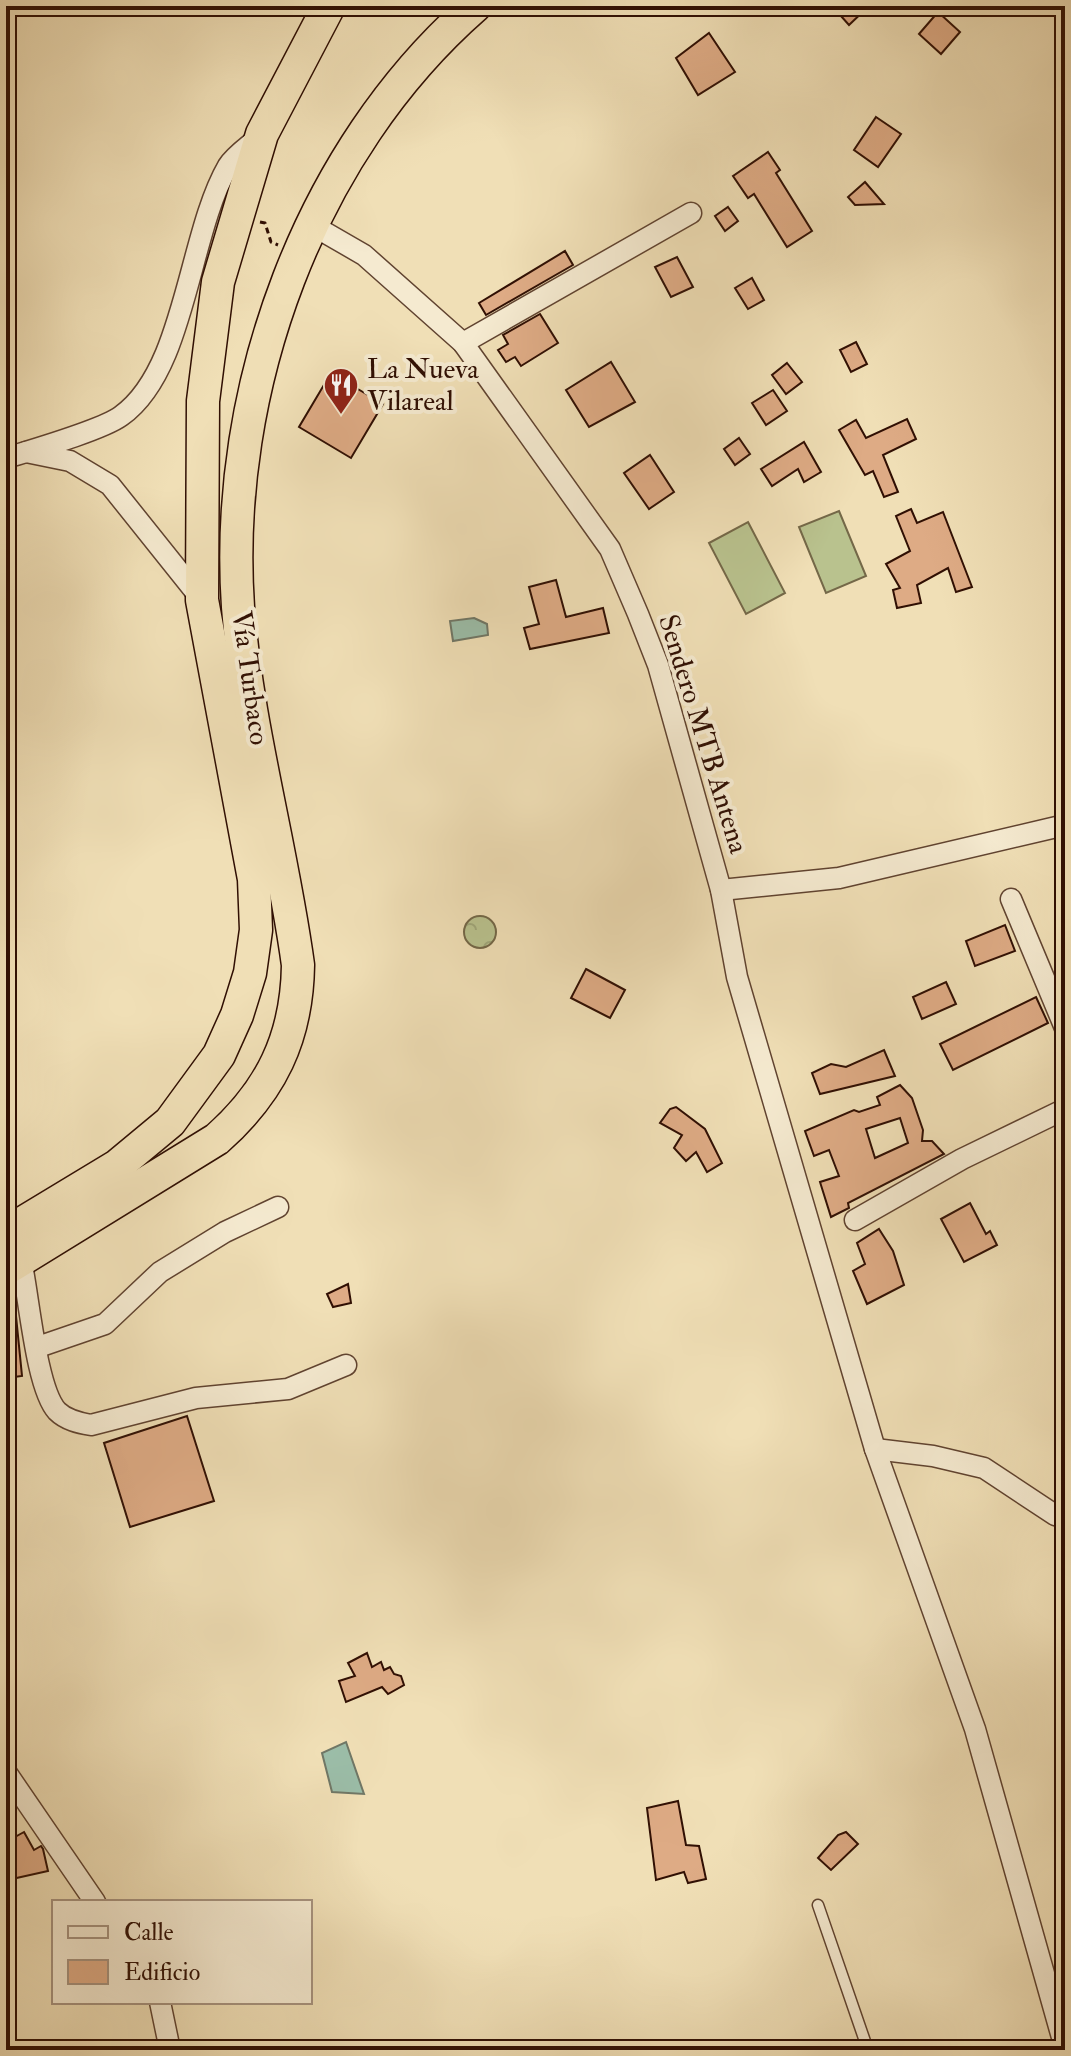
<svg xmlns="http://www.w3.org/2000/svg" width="1071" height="2056" font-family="'IM FELL Double Pica',serif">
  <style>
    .park { fill: url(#park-crowns); stroke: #746848; stroke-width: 2 }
    .pitch { fill: #b9c28e; stroke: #746848; stroke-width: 2 }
    .water { fill: #9bbda8; stroke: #707766; stroke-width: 2 }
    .building { fill: #deab85; stroke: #300f03; stroke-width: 2; fill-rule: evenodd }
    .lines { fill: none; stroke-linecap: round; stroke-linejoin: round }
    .service-casing { stroke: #604330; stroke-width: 13 }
    .minor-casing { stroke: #604330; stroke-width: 23 }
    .trunk-casing { stroke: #300f03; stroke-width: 35 }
    .path { stroke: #300f03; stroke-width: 3; stroke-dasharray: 6 4; stroke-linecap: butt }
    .service { stroke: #f5ead0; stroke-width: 10 }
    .minor { stroke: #f5ead0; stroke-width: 20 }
    .trunk { stroke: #f0dfb6; stroke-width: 32 }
    .labels { text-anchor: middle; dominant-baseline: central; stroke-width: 8; stroke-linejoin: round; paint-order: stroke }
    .poi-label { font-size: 28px; fill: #300f03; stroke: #f5ead0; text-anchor: start }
    .street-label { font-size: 28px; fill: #300f03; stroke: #f5ead0 }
  </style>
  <defs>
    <pattern id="park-crowns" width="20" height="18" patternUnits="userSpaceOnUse" patternTransform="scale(2)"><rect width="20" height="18" fill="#b9c28e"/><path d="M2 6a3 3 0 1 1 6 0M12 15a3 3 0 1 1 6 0" fill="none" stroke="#9fa679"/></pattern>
  </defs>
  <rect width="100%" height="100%" fill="#f0dfb6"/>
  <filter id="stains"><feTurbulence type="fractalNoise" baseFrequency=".0025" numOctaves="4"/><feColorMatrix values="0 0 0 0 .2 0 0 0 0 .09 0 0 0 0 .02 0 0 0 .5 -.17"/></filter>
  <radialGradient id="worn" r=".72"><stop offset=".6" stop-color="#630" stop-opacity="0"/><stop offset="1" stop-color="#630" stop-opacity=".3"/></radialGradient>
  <circle class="park" cx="480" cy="932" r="16"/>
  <g class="pitch">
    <polygon points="839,511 866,576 826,593 799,527"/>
    <polygon points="748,522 785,593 746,614 709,543"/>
  </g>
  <g class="water">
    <polygon points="474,618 487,624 488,635 453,641 450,621"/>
    <polygon points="346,1742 364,1794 332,1792 322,1753"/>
  </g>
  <g class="building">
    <polygon points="832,6 869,6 849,25"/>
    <polygon points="938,12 960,32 941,54 919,34"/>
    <polygon points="709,33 735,72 698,95 676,58"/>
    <polygon points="876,117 901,134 878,167 854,150"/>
    <polygon points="768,152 780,170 776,173 812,231 787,247 754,194 748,198 733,176"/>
    <polygon points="865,182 884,204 855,205 848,197"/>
    <polygon points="728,207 738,221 725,231 715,216"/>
    <polygon points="565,251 573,265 486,315 479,303"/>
    <polygon points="677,257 693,287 671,297 655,267"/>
    <polygon points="752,278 764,300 748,309 735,288"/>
    <polygon points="540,314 558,343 521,366 515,357 506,362 498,350 508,344 503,335"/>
    <polygon points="856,342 867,364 851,372 840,350"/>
    <polygon points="611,362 635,402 589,427 566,390"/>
    <polygon points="787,363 802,382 786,394 772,375"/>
    <polygon points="331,373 383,404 351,458 299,427"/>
    <polygon points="773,390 787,411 766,425 752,403"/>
    <polygon points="907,419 916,439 883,455 898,492 884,497 873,471 865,475 839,430 856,420 866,438"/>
    <polygon points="739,438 750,454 735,465 724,449"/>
    <polygon points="804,442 821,472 804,482 798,469 772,486 761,469"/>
    <polygon points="650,455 674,492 649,509 624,473"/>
    <polygon points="911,509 917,523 943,512 972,587 956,592 948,568 917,585 921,603 897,608 893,590 900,588 886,564 910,551 896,516"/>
    <polygon points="556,580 566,617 603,608 609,633 530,649 524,628 539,624 529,587"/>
    <polygon points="1005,925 1015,951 975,966 966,941"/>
    <polygon points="586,969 625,990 610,1018 571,998"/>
    <polygon points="946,982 956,1004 922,1019 913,997"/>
    <polygon points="1036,997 1048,1023 953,1070 940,1044"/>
    <polygon points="884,1050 895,1076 820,1094 812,1073 831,1064 846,1067"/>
    <path d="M900,1085l12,13 11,32 -1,11h10l12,13 -96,49 1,5 -18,9 -11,-35 19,-6 -10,-26 -15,6 -9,-25 49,-21 5,2 21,-7 -3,-8zM900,1118l8,25 -33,15 -9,-29z"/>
    <polygon points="676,1107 705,1129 722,1163 707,1172 696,1152 686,1161 674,1148 682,1135 660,1123 670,1109"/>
    <polygon points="970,1203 986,1234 990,1231 997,1245 964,1262 941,1219"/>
    <polygon points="879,1229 893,1251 904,1285 867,1304 853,1271 865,1264 857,1243"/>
    <polygon points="348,1284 351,1303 333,1307 327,1294"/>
    <polygon points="6,1316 16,1316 22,1376 6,1378"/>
    <polygon points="187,1416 214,1501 130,1527 104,1443"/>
    <polygon points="367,1653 372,1667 381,1662 384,1670 390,1667 394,1674 401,1676 404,1685 388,1694 382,1687 346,1702 339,1681 355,1676 348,1663"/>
    <polygon points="678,1801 686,1845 699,1846 706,1879 688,1883 684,1872 656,1880 647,1808"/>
    <polygon points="24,1832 34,1850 41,1846 43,1849 48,1871 12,1879 6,1842"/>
    <polygon points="846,1832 858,1844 831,1870 818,1858 838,1835"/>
  </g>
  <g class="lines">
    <g class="service-casing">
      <polyline id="service" points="818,1905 868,2050"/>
    </g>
    <g class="minor-casing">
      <g id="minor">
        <polyline points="312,225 364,255 463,343 610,549 638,614 658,665 721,890 737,977 875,1449 975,1729 1065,2048"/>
        <polyline points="463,343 691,213"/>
        <polyline points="26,452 70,461 110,485 202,600"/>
        <path d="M6,458c26,-8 96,-28 115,-42 65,-46 67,-181 107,-250 7,-11 21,-20 31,-29"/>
        <polyline points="721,890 839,878 1065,825"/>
        <polyline points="1011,899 1065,1028"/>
        <polyline points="855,1220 962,1159 1065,1109"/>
        <path d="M21,1260c8,36 15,128 36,151 9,9 22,12 34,14l105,-27 92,-9 58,-24"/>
        <polyline points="38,1347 105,1324 160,1272 225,1232 278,1207"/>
        <polyline points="875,1449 933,1456 984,1468 1055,1515 1065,1518"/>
        <polyline points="6,1772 95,1902"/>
        <polyline points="160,2002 170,2050"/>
      </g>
    </g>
    <g class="trunk-casing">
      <g id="trunk">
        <polyline points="6,1233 117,1166 170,1122 219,1055 237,1015 250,973 256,930 254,879 202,600 203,401 218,282 262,134 329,6"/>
        <path d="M6,1269l211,-130c54,-48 80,-101 81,-174 -16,-119 -51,-238 -60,-358 -15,-218 71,-456 237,-601"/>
      </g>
    </g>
    <polyline class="path" points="260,222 265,223 271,242 278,245"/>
    <use href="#service" class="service"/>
    <use href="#minor" class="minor"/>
    <use href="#trunk" class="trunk"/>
  </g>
  <defs>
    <g id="restaurant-pin" transform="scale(1.8)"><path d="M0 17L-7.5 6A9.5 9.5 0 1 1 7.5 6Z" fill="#8f2418" stroke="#f5ead0"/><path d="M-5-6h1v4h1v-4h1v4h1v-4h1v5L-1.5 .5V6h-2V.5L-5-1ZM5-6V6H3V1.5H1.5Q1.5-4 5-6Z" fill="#fff"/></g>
  </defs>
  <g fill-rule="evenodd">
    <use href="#restaurant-pin" x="341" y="385"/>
  </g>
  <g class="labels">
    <g class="poi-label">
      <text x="367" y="369">La Nueva<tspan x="367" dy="32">Vilareal</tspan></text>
    </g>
    <g class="street-label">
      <text transform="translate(250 678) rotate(82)">Vía Turbaco</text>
      <text transform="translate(703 734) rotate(73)">Sendero MTB Antena</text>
    </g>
  </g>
  <rect width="1071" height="2056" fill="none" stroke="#f0dfb6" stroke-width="32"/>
  <rect x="8" y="8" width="1055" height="2040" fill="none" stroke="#300f03" stroke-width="4"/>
  <rect x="16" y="16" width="1039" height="2024" fill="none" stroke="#300f03" stroke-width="2"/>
  <rect x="52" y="1900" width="260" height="104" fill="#f5ead0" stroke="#a6927e" stroke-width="2"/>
  <rect x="68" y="1926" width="40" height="12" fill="#f5ead0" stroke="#a6927e" stroke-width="2"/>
  <text x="124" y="1940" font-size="24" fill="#300f03">Calle</text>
  <rect x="68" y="1960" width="40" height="24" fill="#deab85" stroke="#a6927e" stroke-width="2"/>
  <text x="124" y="1980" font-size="24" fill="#300f03">Edificio</text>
  <rect width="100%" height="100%" filter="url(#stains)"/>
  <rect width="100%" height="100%" fill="url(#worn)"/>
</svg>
